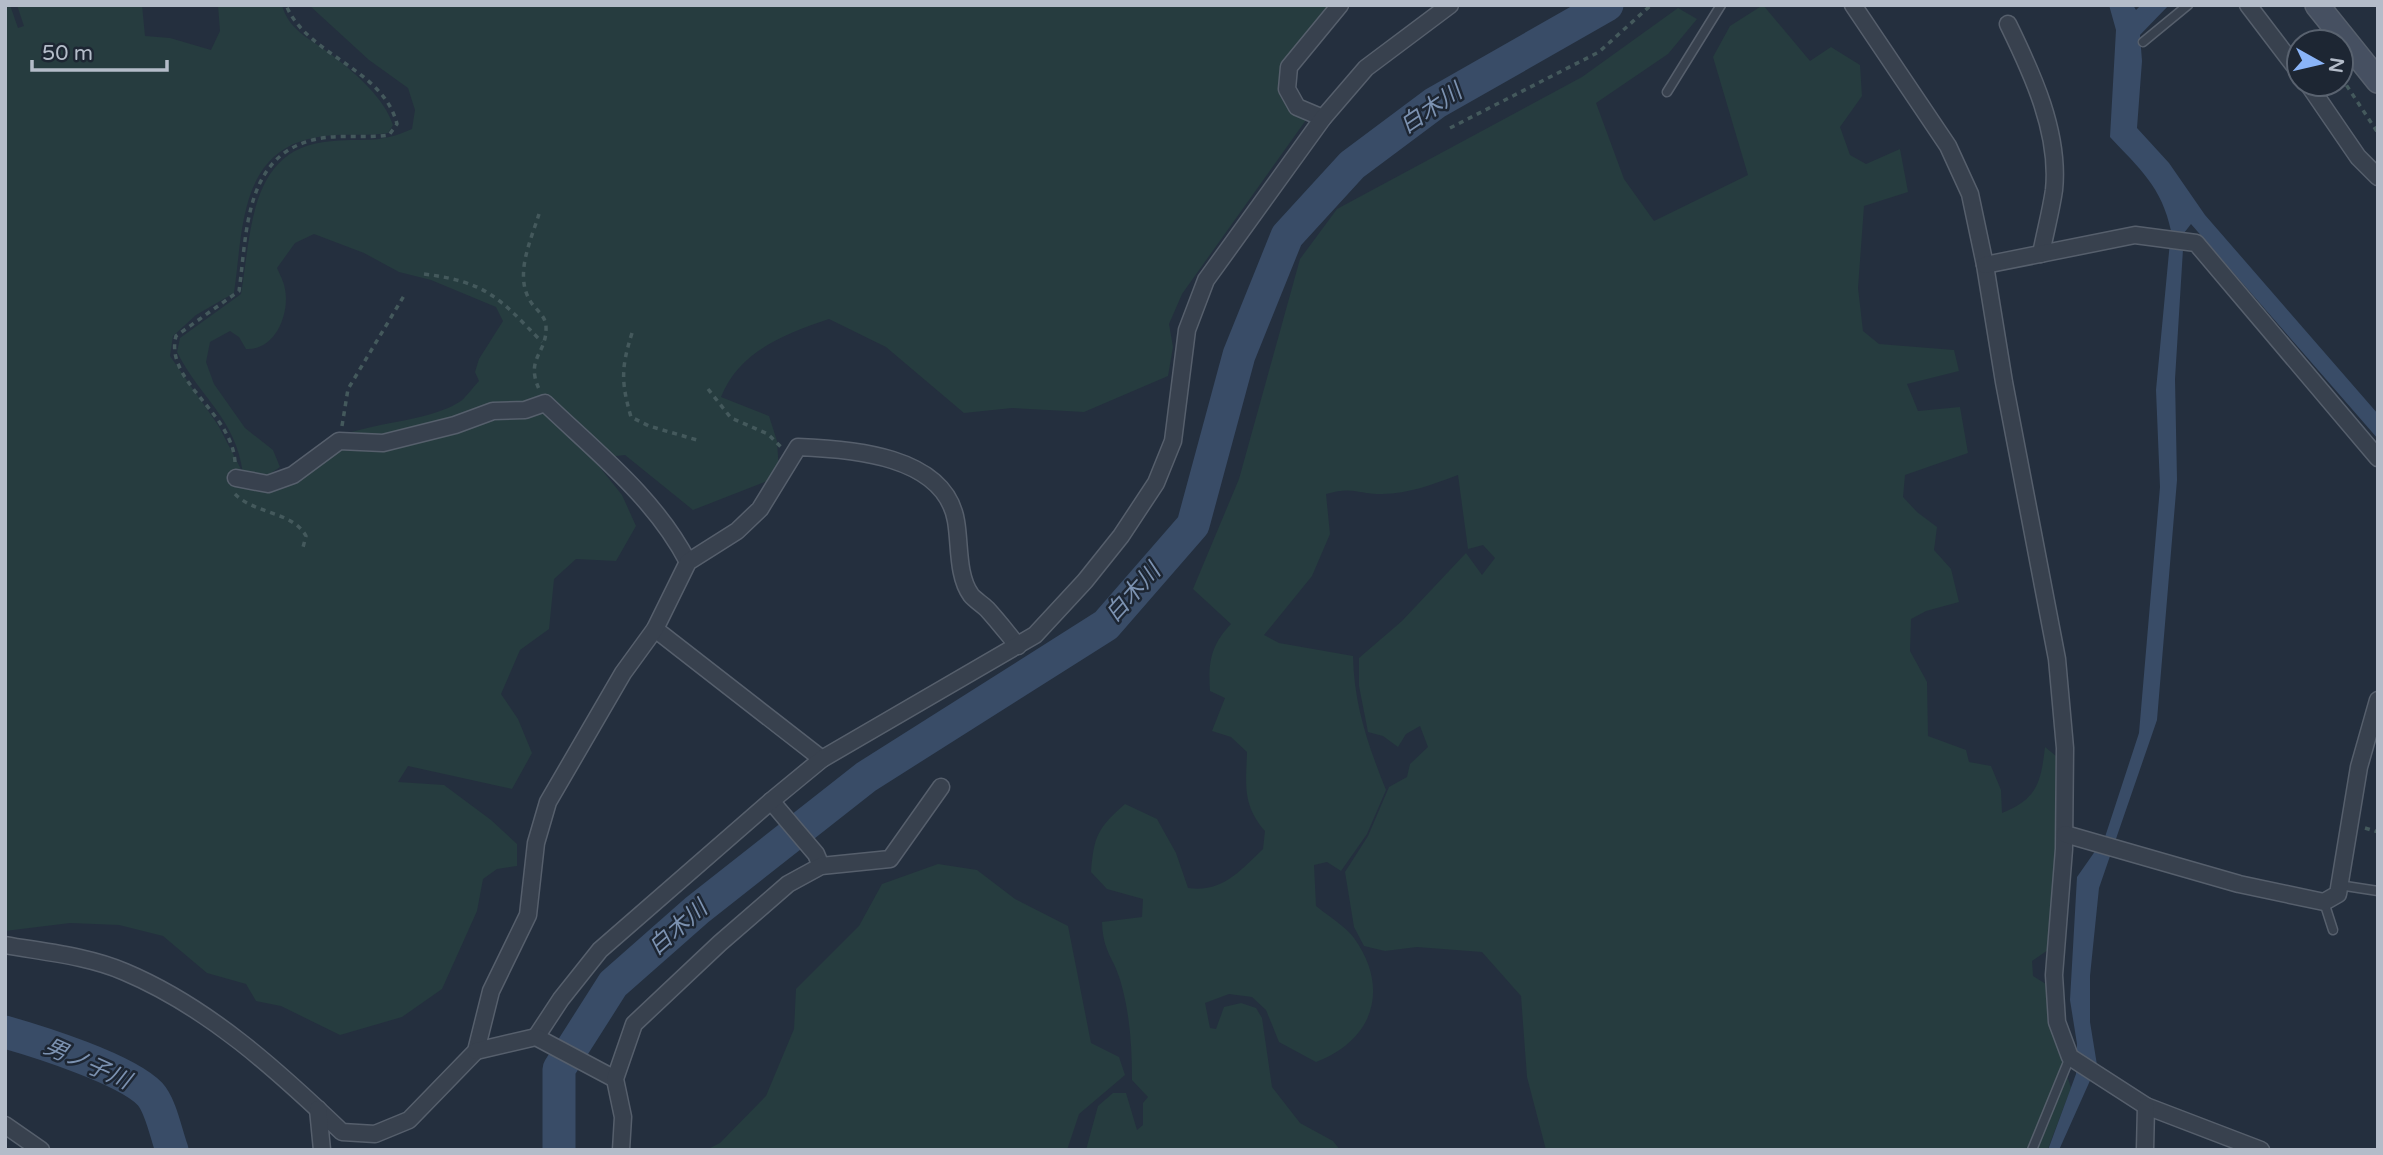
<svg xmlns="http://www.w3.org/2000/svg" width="2383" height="1155" font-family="'Varela Round','Noto Sans JP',sans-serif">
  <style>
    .green { fill: #263c3f }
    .water { fill: #394c67 }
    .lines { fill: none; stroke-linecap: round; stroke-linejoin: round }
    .river { stroke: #394c67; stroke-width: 33 }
    .service-casing { stroke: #565f6c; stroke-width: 11 }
    .minor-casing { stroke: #565f6c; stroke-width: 19 }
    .secondary-casing { stroke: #565f6c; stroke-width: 26 }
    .path { stroke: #44595c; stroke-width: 3.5; stroke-dasharray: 5 5; stroke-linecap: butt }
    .service { stroke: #38414e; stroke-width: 8 }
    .minor { stroke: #38414e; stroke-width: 16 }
    .secondary { stroke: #465061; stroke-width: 23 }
    .labels { text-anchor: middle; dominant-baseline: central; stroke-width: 5; stroke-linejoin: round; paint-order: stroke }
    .water-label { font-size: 23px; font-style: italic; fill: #7c92b1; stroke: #1d2633 }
  </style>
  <rect width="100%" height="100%" fill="#242f3e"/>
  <g class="green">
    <path d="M5,5h5l8,23 6,-2 -7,-21h125l3,31 25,2 41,12 9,-19 -2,-26h64c7,28 34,36 54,53 22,18 48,40 57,67l-5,8c-25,4 -50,-1 -75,5 -74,15 -70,94 -79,155l-38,22 -23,21 -3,20 48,69 25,48c-8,-56 -43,-75 -66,-121l3,-14 61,-44c11,-65 8,-148 92,-153 35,-3 45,3 79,-12l3,-19 -7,-22 -39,-28 -60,-55h1025l-50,63 -1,23 9,20 14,9 -124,174 -13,30 4,23 -5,29 -84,36 -72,-4 -48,5 -78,-66 -57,-28c-44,15 -90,32 -108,78l48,19 8,25 2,31 -9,8 -77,30 -68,-55 -17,2 -63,-59 -25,9h-29l-38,15 -72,17 -35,-5c33,-12 87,-14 115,-33 6,-5 12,-14 18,-20l-4,-9 4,-13 24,-38 -7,-14 -65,-27 -32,-8 -35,-19 -50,-19 -19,9 -18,25c3,7 7,14 8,21 5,25 -10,62 -39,60l-7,-12 -9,-6 -20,11 -4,20 8,22 31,44 28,22 7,17 -13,9 13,9 21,-4 20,-22 23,-16 39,3 42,-13 26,-4 41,-15 32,-1 20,-6 52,52 2,6 24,30 14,31 -20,35 -40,-2 -22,20 -5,50 -29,21 -19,44 17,25 14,34 -20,36 -104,-23 -10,16 46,3 47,35 26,24v22l-20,3 -14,10 -6,32 -35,78 -40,28 -62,18 -59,-29 -25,-5 -10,-17 -39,-11 -44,-37 -44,-11 -49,-2 -65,8z"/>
    <path d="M1763,5l47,56 21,-14 29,18 2,31 -22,31 10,28 16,9 34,-15 8,43 -44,14 -6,82 5,43 16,13 75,6 5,21 -52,13 11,27 42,-4 8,46 -63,22 -2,22 14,15 20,15 -3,23 17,19 8,33 -33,9 -15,8 -1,32 17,31 1,54 38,14 3,12 22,4 10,24 1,23c36,-14 39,-32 43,-66l11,9 4,73 -12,121 -16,11 1,15 16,10 2,40 20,62 -22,58 -2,4h-501l-19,-73 -6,-81 -39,-44 -65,-5 -32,4 -21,-5 -10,-19 -9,-55 23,-36 21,-49 18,-10 3,-13 18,-17 -8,-21 -14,8 -8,13 -15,-11 -15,-4 -9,-46v-28l43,-37 64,-68 16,22 13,-17 -12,-13 -15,4 -10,-74c-25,9 -49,19 -76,19 -25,0 -29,-8 -56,0l4,40 -18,42 -48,59 15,8 74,13c1,49 15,89 33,134l-19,44 -26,37 -14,-9 -13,3 2,41c12,10 29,20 38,32 36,50 20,102 -38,124l-37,-20 -13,-32 -14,-13 -23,-3 -24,9 5,25 6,1 8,-22 17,-4 15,5 6,10 10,69 28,36 33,18 7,9h-254l12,-44 15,-13h13l11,37 6,-5v-22l5,-6 -16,-17c0,-33 -2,-65 -11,-97 -7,-26 -18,-30 -19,-61l40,-5 1,-18 -36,-10 -16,-17c3,-37 7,-44 34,-68l32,15 19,34 12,35c34,5 52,-17 75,-39l2,-18c-23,-27 -19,-46 -18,-79l-16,-15 -19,-6 13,-33 -15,-7c-2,-29 1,-46 21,-67l-38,-35 46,-110 61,-220 37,-50 245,-132 96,-69 19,11 -29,35 -72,49 28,76 30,42 94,-46 -35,-118 17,-31z"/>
    <polygon points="938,864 977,870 1015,899 1068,926 1091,1043 1119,1057 1125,1075 1079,1114 1067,1150 706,1150 720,1143 766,1096 794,1029 796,989 859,926 882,884"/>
  </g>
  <path class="water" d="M2109,5h24l3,5 5,-5h28l-29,30 2,26 -5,67 32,35 36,52 173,199v25l-187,-215 -7,9 -9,146 2,101 -20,240 -58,168 -9,88v46l7,43 -38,85h-11l28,-76 1,-30 -7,-44 7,-123 28,-40 34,-104 21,-246 -4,-97 15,-159c-9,-44 -32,-63 -61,-94l6,-107z"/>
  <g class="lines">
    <g class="river">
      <path d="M5,1032c35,10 121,37 145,62 11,12 16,40 22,56"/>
      <polyline points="559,1150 559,1069 613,984 697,910 866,777 1106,625 1193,525 1239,355 1287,236 1352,165 1435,103 1607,5"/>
    </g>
    <g class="service-casing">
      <g id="service">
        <polyline points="2143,42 2188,5"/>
        <polyline points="1667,92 1721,5"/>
        <polyline points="2339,885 2378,891"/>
        <polyline points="2324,902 2333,930"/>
        <polyline points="2032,1150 2070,1057"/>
      </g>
    </g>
    <g class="minor-casing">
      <g id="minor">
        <polyline points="1853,5 1948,146 1970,194 1985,265 2004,382 2057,659 2065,748 2064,849 2054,975 2057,1022 2070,1057 2146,1106 2261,1150"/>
        <polyline points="2248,5 2299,72"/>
        <path d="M2008,24c24,49 52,109 46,166 -3,21 -9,43 -13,64"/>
        <polyline points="2308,84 2358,157 2378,177"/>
        <polyline points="1323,118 1297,107 1287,89 1289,67 1340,5"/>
        <polyline points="1985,265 2135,235 2196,243 2378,458"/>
        <path d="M236,478l32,6 25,-9 46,-34 44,2 72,-18 38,-14 32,-1 20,-7c51,49 110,95 143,159"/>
        <polyline points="655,629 822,759"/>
        <polyline points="771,801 816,854 821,866"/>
        <polyline points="2065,834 2239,884 2324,902 2338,894 2359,767 2378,700"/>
        <path d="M5,945c39,7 84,11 120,27 83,35 152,98 217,160l33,2 34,-14 67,-69 15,-60 37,-76 8,-72 12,-41 75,-129 32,-44 33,-67 49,-31 23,-22 38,-62c52,2 147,8 158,74 4,22 1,55 15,74 4,5 11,9 16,14 11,12 21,25 31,37"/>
        <polyline points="536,1037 561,999 600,950 771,801 822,759 1035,635 1085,581 1121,536 1156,483 1173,441 1187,330 1206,280 1323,118 1366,68 1450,5"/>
        <polyline points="476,1051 536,1037 615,1079"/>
        <polyline points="318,1109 322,1150"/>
        <polyline points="5,1125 41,1150"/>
        <polyline points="621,1150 623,1117 615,1079 634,1024 720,943 788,884 821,866 890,859 941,787"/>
        <polyline points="2145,1150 2146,1106"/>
      </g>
    </g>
    <g class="secondary-casing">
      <polyline id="secondary" points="2317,5 2378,81"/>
    </g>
    <g class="path">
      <polyline points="2341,77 2378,133"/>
      <polyline points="1450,128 1599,52 1651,5"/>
      <path d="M539,214c-8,26 -24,59 -10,85 5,10 17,16 17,28 1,27 -21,31 -7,62"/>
      <path d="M424,274c63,8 75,24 118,68"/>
      <path d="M632,333c-11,35 -11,49 -1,84l18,9 48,14"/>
      <polyline points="708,389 731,418 768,434 781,447"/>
      <polyline points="342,426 348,389 405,294"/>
      <path d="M235,462c-3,-50 -71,-81 -59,-126l63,-45c8,-56 5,-131 70,-150 26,-8 54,-2 80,-6l8,-11c-14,-56 -90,-68 -111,-119"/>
      <path d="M235,494c19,20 57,17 71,42l-4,15"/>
      <polyline points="2365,828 2378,832"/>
    </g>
    <use href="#service" class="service"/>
    <use href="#minor" class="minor"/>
    <use href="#secondary" class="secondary"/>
  </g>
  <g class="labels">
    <g class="water-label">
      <text transform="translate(1431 109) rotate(-34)">白木川</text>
      <text transform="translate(1133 593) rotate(-48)">白木川</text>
      <text transform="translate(678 928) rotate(-41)">白木川</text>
      <text transform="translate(87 1064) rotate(24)">男ノ子川</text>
    </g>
  </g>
  <rect width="2383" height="1155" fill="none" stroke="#b4bcc9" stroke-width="14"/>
  <g transform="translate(2320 63) rotate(98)"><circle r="33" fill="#1d2633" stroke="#59626f" stroke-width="2"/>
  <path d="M0-5L12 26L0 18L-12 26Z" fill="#8ab4f8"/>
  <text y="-10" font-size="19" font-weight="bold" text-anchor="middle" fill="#b4bcc9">N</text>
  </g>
  <path d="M32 60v10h135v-10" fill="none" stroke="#b4bcc9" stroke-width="3.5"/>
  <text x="42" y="60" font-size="21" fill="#b4bcc9" stroke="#1d2633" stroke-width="5" paint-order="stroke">50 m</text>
</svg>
